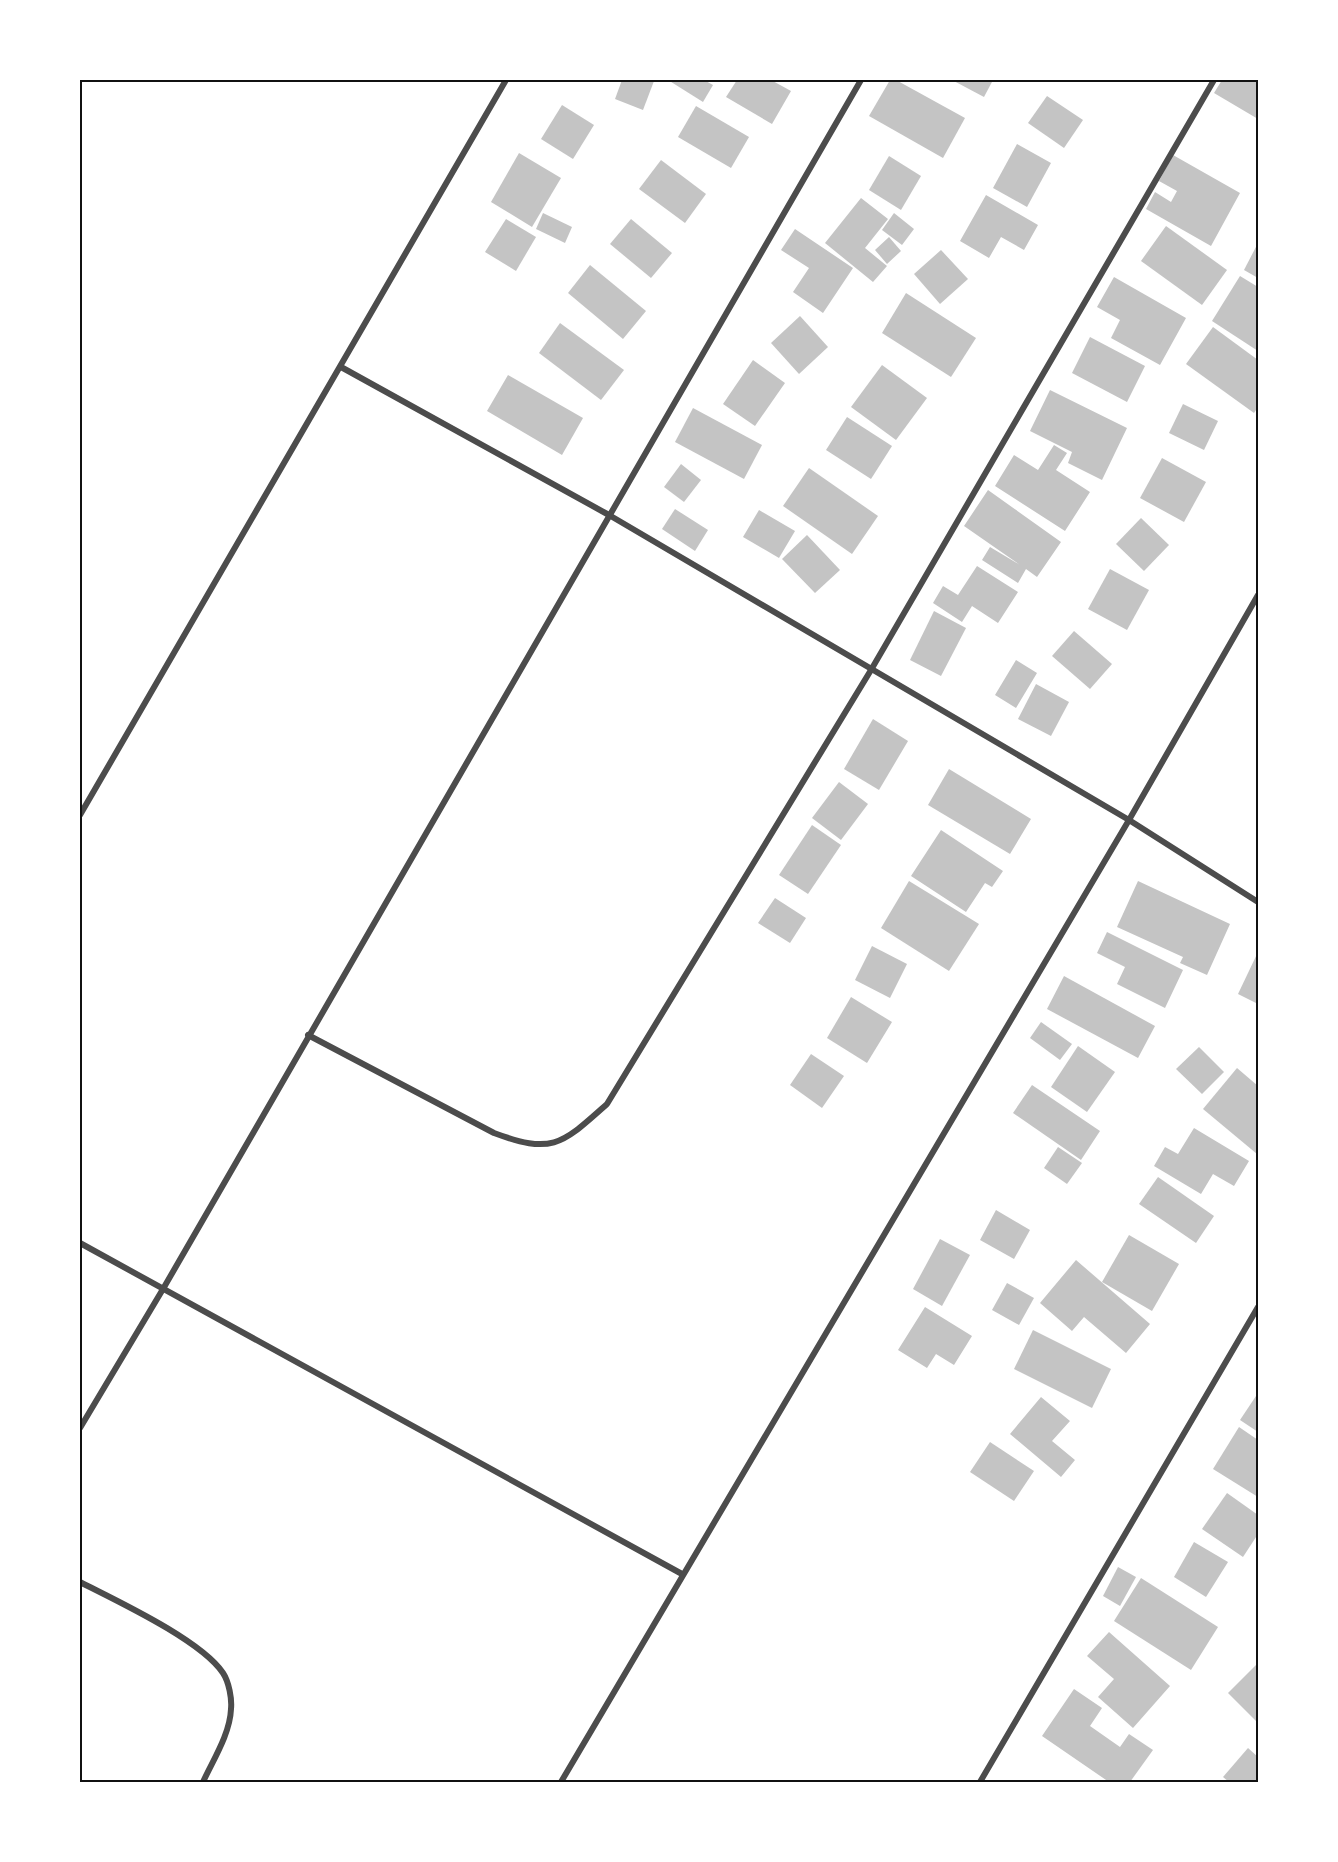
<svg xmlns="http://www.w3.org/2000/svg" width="1338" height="1862" font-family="'Asap Condensed',sans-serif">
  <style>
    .building { fill: #c4c4c4 }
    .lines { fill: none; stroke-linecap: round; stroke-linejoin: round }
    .minor { stroke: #4c4c4c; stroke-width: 6 }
    .neatline { fill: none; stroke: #111; stroke-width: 2 }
  </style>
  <rect width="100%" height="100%" fill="#fff"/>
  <g class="building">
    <polygon points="622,80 654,81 643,110 615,99"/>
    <polygon points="668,80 704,80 713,85 703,102"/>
    <polygon points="737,80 771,80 791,91 772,124 726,97"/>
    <polygon points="890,80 896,80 965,118 943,158 869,116"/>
    <polygon points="952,80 993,80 984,97"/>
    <polygon points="1222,80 1258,80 1258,119 1214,93"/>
    <polygon points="1047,96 1083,120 1064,148 1028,123"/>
    <polygon points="562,105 594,125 573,159 541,139"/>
    <polygon points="696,106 749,137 731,168 678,137"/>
    <polygon points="1017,144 1051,163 1027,207 993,188"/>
    <polygon points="519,153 561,178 532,227 491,202"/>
    <polygon points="1173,155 1240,193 1211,246 1146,209 1155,192 1171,202 1177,191 1159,181"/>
    <polygon points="889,156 921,176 901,210 869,190"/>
    <polygon points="661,160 706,194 685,223 639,189"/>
    <polygon points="986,195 1038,225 1024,250 1001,237 989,258 960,241"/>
    <polygon points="861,198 888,219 865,248 887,266 873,282 825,243"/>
    <polygon points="543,213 572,227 565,243 536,229"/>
    <polygon points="894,213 914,229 902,245 882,230"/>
    <polygon points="506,219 536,237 516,271 485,252"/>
    <polygon points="631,219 672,253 651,278 610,244"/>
    <polygon points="1166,226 1227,270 1202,305 1141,261"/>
    <polygon points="795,229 853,268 823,313 793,292 809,268 781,250"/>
    <polygon points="889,237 901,251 887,264 875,250"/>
    <polygon points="1258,243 1258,278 1244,270"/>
    <polygon points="941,250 968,279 940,304 914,274"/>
    <polygon points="590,265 646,311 623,339 568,293"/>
    <polygon points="1240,276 1258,287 1258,351 1212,321"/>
    <polygon points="1114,277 1186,318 1160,365 1111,338 1120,320 1097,307"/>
    <polygon points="906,293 976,338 951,377 882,333"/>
    <polygon points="800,316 828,347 799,374 771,343"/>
    <polygon points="560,323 624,370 601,400 539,353"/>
    <polygon points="1213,327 1258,360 1258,407 1254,413 1186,364"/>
    <polygon points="1090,337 1145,366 1127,402 1072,373"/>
    <polygon points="753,360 785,383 755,426 723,404"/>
    <polygon points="882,365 927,398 896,440 851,407"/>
    <polygon points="508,375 583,418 562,455 487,411"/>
    <polygon points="1050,390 1127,428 1102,480 1068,463 1072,452 1030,431"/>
    <polygon points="1183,404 1218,421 1204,450 1169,433"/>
    <polygon points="693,408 762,445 744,479 675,442"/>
    <polygon points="847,417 892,446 871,479 826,450"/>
    <polygon points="1054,445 1067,453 1056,470 1090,492 1065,531 995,486 1014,455 1038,470"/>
    <polygon points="1162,458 1206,482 1184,522 1140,498"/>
    <polygon points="681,464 701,480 684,502 664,487"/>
    <polygon points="809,468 878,516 852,554 783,506"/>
    <polygon points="988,490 1061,542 1037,577 1026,569 1018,583 982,560 990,547 1020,565 964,526"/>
    <polygon points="675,509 708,530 695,551 662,529"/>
    <polygon points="759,510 795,531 779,558 743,537"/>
    <polygon points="1141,518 1169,545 1144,571 1116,544"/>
    <polygon points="807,535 840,570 815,593 782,559"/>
    <polygon points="977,566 1018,592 998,623 972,606 962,622 933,603 943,586 958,595"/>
    <polygon points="1110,569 1149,590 1127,630 1088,609"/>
    <polygon points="934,611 966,628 941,676 910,660"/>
    <polygon points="1074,631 1112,664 1090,689 1052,656"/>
    <polygon points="1016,660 1037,673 1016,708 995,695"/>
    <polygon points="1036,684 1069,702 1051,736 1018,719"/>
    <polygon points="873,719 908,741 879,790 844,769"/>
    <polygon points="949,769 1031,819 1010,854 928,805"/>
    <polygon points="839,782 868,804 841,840 812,818"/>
    <polygon points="812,825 841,845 808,894 779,875"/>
    <polygon points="941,830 1003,871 992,887 985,883 966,912 911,876"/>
    <polygon points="909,881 979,924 949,971 881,928"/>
    <polygon points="1138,881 1230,924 1207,975 1180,963 1183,957 1117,927"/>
    <polygon points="775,898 806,918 790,943 758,923"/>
    <polygon points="1107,932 1183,970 1165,1008 1117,984 1125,967 1097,953"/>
    <polygon points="872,946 907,964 890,998 855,980"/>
    <polygon points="1258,952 1258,1004 1238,994"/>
    <polygon points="1064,976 1155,1026 1138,1058 1047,1009"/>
    <polygon points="851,997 892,1022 867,1063 827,1038"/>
    <polygon points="1041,1022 1072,1044 1060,1060 1030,1038"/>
    <polygon points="1078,1046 1115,1072 1087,1112 1051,1087"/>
    <polygon points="1199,1047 1224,1072 1202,1094 1176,1069"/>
    <polygon points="811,1054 844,1076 822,1108 790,1085"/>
    <polygon points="1237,1068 1258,1086 1257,1154 1203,1109"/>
    <polygon points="1032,1085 1100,1131 1081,1160 1013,1113"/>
    <polygon points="1194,1128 1249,1161 1234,1186 1213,1174 1201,1194 1154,1166 1165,1147 1178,1154"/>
    <polygon points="1058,1147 1082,1163 1067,1184 1044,1168"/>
    <polygon points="1158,1177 1214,1216 1196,1243 1139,1204"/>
    <polygon points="996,1210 1030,1230 1014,1259 980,1240"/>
    <polygon points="1129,1235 1179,1264 1152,1311 1102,1282"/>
    <polygon points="940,1239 970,1255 942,1306 913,1289"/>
    <polygon points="1076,1260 1150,1324 1126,1353 1084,1317 1072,1331 1040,1303"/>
    <polygon points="1007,1283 1034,1298 1019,1325 992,1310"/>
    <polygon points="925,1307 972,1336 954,1365 936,1354 927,1368 898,1350"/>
    <polygon points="1033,1330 1111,1369 1092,1408 1014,1369"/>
    <polygon points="1258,1393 1258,1432 1240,1420"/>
    <polygon points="1041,1397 1070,1421 1052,1441 1075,1460 1061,1477 1010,1434"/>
    <polygon points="1239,1427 1258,1440 1258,1497 1213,1469"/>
    <polygon points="990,1442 1034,1471 1014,1501 970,1472"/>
    <polygon points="1227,1493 1258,1515 1258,1534 1243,1557 1202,1529"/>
    <polygon points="1194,1542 1228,1562 1206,1597 1174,1577"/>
    <polygon points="1118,1567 1136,1577 1120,1606 1103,1596"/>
    <polygon points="1141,1578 1218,1627 1191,1670 1114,1621"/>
    <polygon points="1109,1632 1170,1686 1133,1728 1098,1697 1114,1679 1087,1656"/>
    <polygon points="1258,1663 1258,1723 1228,1693"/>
    <polygon points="1074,1689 1102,1708 1090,1726 1120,1747 1129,1734 1153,1750 1130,1782 1109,1782 1042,1736"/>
    <polygon points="1248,1748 1258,1757 1258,1782 1229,1782 1223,1777"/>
  </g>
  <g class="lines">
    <g class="minor">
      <polyline points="341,367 609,515 1129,820 1258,902"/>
      <polyline points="80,815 506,80"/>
      <path d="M308,1035l186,98c59,22 68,11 113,-29l264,-434 343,-590"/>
      <polyline points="80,1243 682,1574"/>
      <polyline points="80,1428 163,1289 861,80"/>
      <path d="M80,1582c37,19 121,58 143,91 6,9 9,26 8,36 -1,25 -18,51 -28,73"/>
      <polyline points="561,1782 1129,820 1258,595"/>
      <polyline points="980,1782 1258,1307"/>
    </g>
  </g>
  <rect width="1338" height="1862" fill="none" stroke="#ffffff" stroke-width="162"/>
  <rect x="81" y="81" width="1176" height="1700" class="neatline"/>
</svg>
